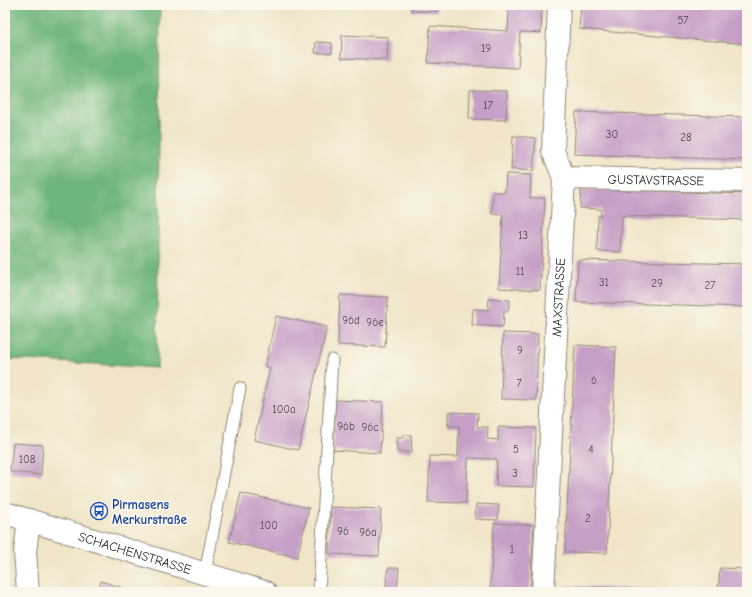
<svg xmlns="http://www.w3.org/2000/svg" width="752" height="597" font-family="'Comic Neue',sans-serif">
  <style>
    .forest { fill: #6eb57a; stroke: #4c7052 }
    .building { fill: #c69fc6 }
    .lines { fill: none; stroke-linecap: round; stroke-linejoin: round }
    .lane-casing { stroke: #8e887a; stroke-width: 13 }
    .street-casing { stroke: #8e887a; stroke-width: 24 }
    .lane { stroke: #fff; stroke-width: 11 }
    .street { stroke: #fff; stroke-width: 22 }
    .labels { text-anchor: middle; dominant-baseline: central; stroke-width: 3.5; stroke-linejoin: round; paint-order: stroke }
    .number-label { font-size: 11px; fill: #524852 }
    .street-label { font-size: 13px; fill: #2b2b2b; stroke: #fbf7ec }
    .transit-label { font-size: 13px; font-weight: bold; fill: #164399; stroke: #fbf7ec; text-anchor: start }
  </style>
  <rect width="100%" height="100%" fill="#fbf7ec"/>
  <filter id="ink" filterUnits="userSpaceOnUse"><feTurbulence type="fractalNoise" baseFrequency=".025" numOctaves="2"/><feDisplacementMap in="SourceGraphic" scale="8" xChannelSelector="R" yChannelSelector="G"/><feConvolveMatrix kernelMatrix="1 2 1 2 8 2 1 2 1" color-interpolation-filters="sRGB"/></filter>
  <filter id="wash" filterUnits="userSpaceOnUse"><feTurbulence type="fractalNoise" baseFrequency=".012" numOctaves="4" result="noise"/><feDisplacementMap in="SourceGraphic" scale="16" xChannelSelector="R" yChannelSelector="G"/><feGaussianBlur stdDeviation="0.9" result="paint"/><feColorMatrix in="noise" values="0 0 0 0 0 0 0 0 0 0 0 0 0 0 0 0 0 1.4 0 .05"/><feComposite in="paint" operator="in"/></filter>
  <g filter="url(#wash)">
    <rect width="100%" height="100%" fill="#f0e5c8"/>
    <polygon class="forest" points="5,5 160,5 157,368 10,359 5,323"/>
    <g id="blocks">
      <g class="building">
        <polygon points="412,5 437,5 437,12 412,11"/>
        <polygon points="581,5 747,5 747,44 579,29"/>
        <polygon points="509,8 542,10 541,33 520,32 518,68 428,63 430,26 508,31"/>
        <polygon points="342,35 388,37 387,60 341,58"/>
        <polygon points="316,42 332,43 332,53 315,53"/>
        <polygon points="470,90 507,91 506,120 469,119"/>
        <polygon points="576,112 747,117 747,160 574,154"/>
        <polygon points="513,136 536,138 533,171 511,169"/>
        <polygon points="506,174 531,175 530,198 545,198 540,290 499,288 503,215 492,214 493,192 505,192"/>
        <polygon points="581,189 747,194 747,220 622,216 620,252 597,251 598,216 601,216 601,209 580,208"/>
        <polygon points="578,260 747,264 747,307 576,302"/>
        <polygon points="340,295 388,297 385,347 338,345"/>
        <polygon points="489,298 510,300 508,311 504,311 503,327 472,325 473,309 488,310"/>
        <polygon points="276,316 327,327 298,450 254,440 270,368 265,367"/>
        <polygon points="503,333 538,334 536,400 501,399"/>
        <polygon points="575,345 616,347 607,553 565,552"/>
        <polygon points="336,400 383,402 380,453 333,450"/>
        <polygon points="448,412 478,413 477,427 488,427 487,439 498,440 498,427 536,428 534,487 496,486 497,459 468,458 466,503 428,502 430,456 458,457 459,426 448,426"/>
        <polygon points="403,435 411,435 412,452 397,452 396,438 403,438"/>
        <polygon points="13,443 43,445 41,475 10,472"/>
        <polygon points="241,493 309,508 297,557 229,542"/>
        <polygon points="476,504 499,505 498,520 475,519"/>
        <polygon points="331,507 381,509 379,556 329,554"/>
        <polygon points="494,523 534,525 530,592 490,592"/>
        <polygon points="388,568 399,568 397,589 386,588"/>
        <polygon points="720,568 747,569 747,592 718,592"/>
        <polygon points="101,581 136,592 98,592"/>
        <polygon points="566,586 682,591 682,592 566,592"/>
      </g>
    </g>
  </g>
  <g filter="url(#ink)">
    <use href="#blocks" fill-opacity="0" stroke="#8e887a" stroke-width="1"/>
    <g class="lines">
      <g class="lane-casing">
        <g id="lane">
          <polyline points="205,574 240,388"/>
          <polyline points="319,592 332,360"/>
        </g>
      </g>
      <g class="street-casing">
        <g id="street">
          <path id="s1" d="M564,178l183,3"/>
          <path id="s2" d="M5,513l260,79"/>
          <polyline points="28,592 25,552 29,520"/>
          <path id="s3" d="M543,592l21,-414 -11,-27 6,-146"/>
        </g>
      </g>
      <use href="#lane" class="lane"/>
      <use href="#street" class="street"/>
    </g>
  </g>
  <defs>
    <g id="bus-ring" transform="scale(0.9)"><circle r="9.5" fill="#fbf7ec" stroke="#1a4fb4" stroke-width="1.5"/><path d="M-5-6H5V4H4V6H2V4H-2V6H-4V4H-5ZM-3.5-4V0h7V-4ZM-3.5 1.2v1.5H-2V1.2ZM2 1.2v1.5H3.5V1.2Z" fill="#1a4fb4"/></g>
  </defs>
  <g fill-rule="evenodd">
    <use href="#bus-ring" x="99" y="511"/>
  </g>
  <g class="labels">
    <g class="number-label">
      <text x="683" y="20">57</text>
      <text x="486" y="48">19</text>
      <text x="488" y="105">17</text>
      <text x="612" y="134">30</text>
      <text x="686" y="137">28</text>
      <text x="523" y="235">13</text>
      <text x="520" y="271">11</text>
      <text x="604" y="282">31</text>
      <text x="657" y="283">29</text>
      <text x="710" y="285">27</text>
      <text x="351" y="320">96d</text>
      <text x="375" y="322">96e</text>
      <text x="520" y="350">9</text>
      <text x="594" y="380">6</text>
      <text x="519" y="383">7</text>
      <text x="284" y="409">100a</text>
      <text x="346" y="426">96b</text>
      <text x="370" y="427">96c</text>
      <text x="516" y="449">5</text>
      <text x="591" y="449">4</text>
      <text x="27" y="459">108</text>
      <text x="515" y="473">3</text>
      <text x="588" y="518">2</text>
      <text x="269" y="525">100</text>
      <text x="343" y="531">96</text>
      <text x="368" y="532">96a</text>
      <text x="512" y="549">1</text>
    </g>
    <g class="street-label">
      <text stroke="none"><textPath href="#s1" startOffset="92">GUSTAVSTRASSE</textPath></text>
      <text stroke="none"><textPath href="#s3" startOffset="295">MAXSTRASSE</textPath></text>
      <text stroke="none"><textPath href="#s2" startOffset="136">SCHACHENSTRASSE</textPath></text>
    </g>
    <g class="transit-label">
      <text x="112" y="504">Pirmasens<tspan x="112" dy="15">Merkurstraße</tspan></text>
    </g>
  </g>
  <rect width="752" height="597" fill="none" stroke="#fbf7ec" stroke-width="20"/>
</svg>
